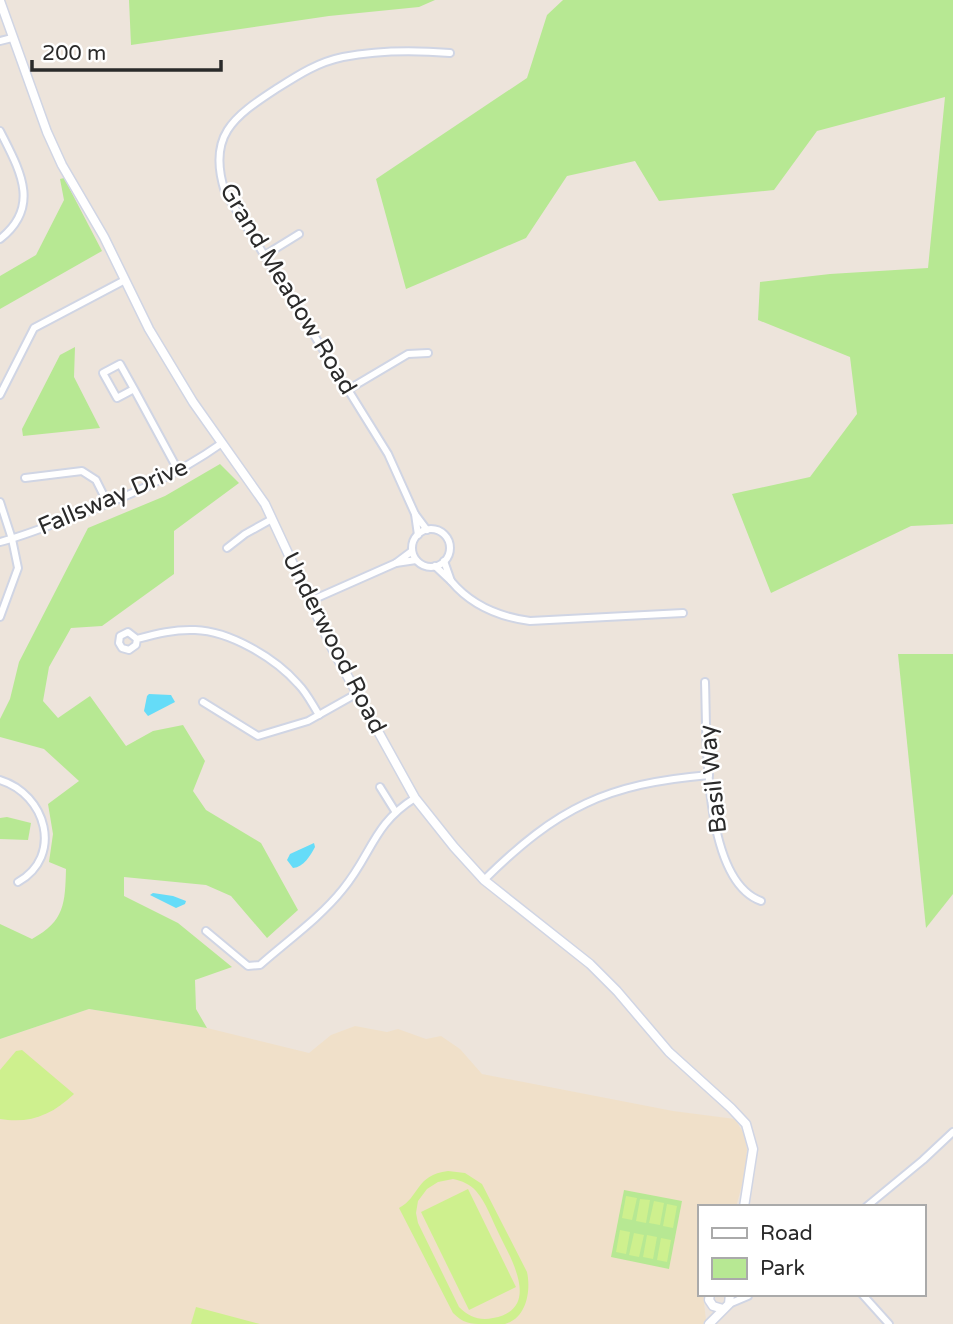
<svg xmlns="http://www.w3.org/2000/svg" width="953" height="1324" font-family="'Varela Round',sans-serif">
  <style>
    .education { fill: #f0e0c9 }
    .green { fill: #b7e893 }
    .pitch { fill: #cef08e; fill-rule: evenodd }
    .water { fill: #65dcf8 }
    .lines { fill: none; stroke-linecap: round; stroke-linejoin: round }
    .minor-casing { stroke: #d0d5e4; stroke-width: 10 }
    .tertiary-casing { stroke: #d0d5e4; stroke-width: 11 }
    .minor { stroke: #fff; stroke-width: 6 }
    .tertiary { stroke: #fff; stroke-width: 8 }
    .labels { text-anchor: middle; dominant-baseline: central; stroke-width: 5; stroke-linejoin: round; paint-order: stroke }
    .street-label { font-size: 24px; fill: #2a2a2a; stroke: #fff }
  </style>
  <rect width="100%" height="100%" fill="#ede4db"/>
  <polygon class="education" points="89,1009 207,1028 309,1053 331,1035 355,1026 387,1032 398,1029 426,1039 441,1036 460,1049 482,1074 673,1111 735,1119 744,1134 747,1149 745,1174 736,1207 699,1207 699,1294 703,1294 706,1320 703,1324 0,1324 0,1039"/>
  <g class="green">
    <polygon points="129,0 435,0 419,7 329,16 131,45"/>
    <polygon points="563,0 953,0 953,524 911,526 771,593 732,494 810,477 857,414 850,357 758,320 760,282 830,274 928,268 945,97 817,131 774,190 659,201 635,161 567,176 526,238 406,289 376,179 527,78 547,15"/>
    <polygon points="64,178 102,251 0,309 0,276 36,255 64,200 60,179"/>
    <polygon points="75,347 74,377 100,428 23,436 22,429 60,355"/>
    <path d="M220,464l19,19 -65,48v43l-72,52 -31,2 -22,39 -6,34 15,17 32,-22 36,50 27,-15 30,-6 22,36 -12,30 13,19 55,33 37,67 -31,28 -36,-42 -25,-11 -82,-8v19l54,27 54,44 -37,13 1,29 11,19 -118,-19 -89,30v-115l32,15c33,-18 33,-36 34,-70l-17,-7 4,-28 -5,-30 31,-23 -35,-32 -44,-12v-18l10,-20 9,-37 69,-134 77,-32z"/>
    <polygon points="898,654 953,654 953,894 926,928"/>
    <polygon points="7,817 31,823 28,840 0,839 0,818"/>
    <polygon points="624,1190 682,1201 669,1269 611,1257"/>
  </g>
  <g class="pitch">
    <path d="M22,1050l52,44c-22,21 -44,30 -74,25v-49l16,-19z"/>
    <path d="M448,1171l17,2 17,11 45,88c4,18 0,46 -22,52 -6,0 -15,0 -22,0 -13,0 -20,-1 -30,-11l-54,-105c21,-11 16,-33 49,-37zM453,1179c9,2 17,5 23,12 10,11 16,29 23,43 12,25 43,75 -6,84 -13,3 -24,-1 -34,-11l-41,-84 -2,-10 2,-12 9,-12 11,-7z"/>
    <polygon points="468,1189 516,1287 469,1310 421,1212"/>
    <polygon points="626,1196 637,1198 632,1220 622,1218"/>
    <polygon points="640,1199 650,1200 646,1223 636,1221"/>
    <polygon points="654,1201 664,1203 660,1225 649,1223"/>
    <polygon points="667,1204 677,1206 673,1228 663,1226"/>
    <polygon points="620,1230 630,1232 626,1254 616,1252"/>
    <polygon points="634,1233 644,1235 639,1257 629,1255"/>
    <polygon points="647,1235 657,1237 653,1259 643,1257"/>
    <polygon points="661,1238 671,1240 667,1262 657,1260"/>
    <polygon points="196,1307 260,1324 191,1324"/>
  </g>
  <g class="water">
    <polygon points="149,694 171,695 175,702 148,716 144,711 147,696"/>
    <path d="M314,843l1,4c-5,9 -11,20 -22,21l-6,-8 3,-6z"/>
    <polygon points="153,893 173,896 186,901 185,904 176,908 150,895"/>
  </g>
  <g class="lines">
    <g class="minor-casing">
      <g id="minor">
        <polyline points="0,41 12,38"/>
        <path d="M0,131c19,38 42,75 0,108"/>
        <polyline points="265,255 299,234"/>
        <polyline points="134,389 120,364 103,373 117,398 134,389 179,472"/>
        <polyline points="349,389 408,354 428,353"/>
        <polyline points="0,395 34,328 125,280"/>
        <polyline points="25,478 82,471 96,480 108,504"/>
        <polyline points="0,502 12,539 18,568 0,617"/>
        <path d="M415,514l-27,-60 -163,-262c-18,-56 8,-75 51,-103 22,-14 42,-27 67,-32 36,-7 71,-7 107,-4"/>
        <circle cx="431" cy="548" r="19"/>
        <polyline points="418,535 415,514 427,530"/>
        <path d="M0,542c23,-6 45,-15 67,-23 55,-20 107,-42 155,-76"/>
        <polyline points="227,548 245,534 272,519"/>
        <polyline points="412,551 396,563 416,560"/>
        <polyline points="435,566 451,581 444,561"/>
        <path d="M451,581c20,24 49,36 79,40l153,-8"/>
        <polyline points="310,601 396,563"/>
        <path d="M137,639l-1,6 -7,5 -7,-2 -3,-5 1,-7 8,-4 9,7c19,-5 38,-10 58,-9 35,1 80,28 103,54 9,9 14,20 21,31"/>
        <path d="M705,682c2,53 -3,198 56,219"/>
        <polyline points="203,702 258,736 308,721 356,694"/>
        <path d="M0,780c46,14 64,76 18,102"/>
        <polyline points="380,787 395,811"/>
        <path d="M484,880c74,-73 122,-96 225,-105"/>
        <path d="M206,931l42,35 12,-1c27,-24 60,-47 83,-76 29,-35 30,-65 72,-91"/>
        <polyline points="866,1207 923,1160 953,1132"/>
        <polyline points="862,1294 889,1324"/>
        <polyline points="729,1304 748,1296 737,1294"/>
      </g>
    </g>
    <g class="tertiary-casing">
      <g id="tertiary">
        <polyline points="0,1 47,132 62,165 104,237 149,329 193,402 265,504 333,650 415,798 454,847 484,880 590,964 617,991 669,1052 731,1108 746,1124 753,1149 744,1207"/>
        <polyline points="710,1294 709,1300 713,1306 723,1309"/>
        <polyline points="709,1324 729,1304 730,1294"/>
      </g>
    </g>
    <use href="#minor" class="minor"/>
    <use href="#tertiary" class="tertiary"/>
  </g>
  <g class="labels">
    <g class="street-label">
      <text transform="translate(288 289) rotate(59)">Grand Meadow Road</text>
      <text transform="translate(113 497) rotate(-23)">Fallsway Drive</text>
      <text transform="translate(334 643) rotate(63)">Underwood Road</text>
      <text transform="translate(713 779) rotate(-96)">Basil Way</text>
    </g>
  </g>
  <rect x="698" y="1205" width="228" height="91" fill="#ffffff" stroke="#aaaaaa" stroke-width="2"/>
  <rect x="712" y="1228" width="35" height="10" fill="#ffffff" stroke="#aaaaaa" stroke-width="2"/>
  <text x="760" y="1240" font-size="21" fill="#2a2a2a">Road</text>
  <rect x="712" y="1258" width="35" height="21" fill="#b7e893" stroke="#aaaaaa" stroke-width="2"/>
  <text x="760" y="1275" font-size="21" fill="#2a2a2a">Park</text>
  <path d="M32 60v10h189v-10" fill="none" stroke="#2a2a2a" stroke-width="3.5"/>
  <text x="42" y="60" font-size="21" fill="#2a2a2a" stroke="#ffffff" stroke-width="5" paint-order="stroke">200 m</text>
</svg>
